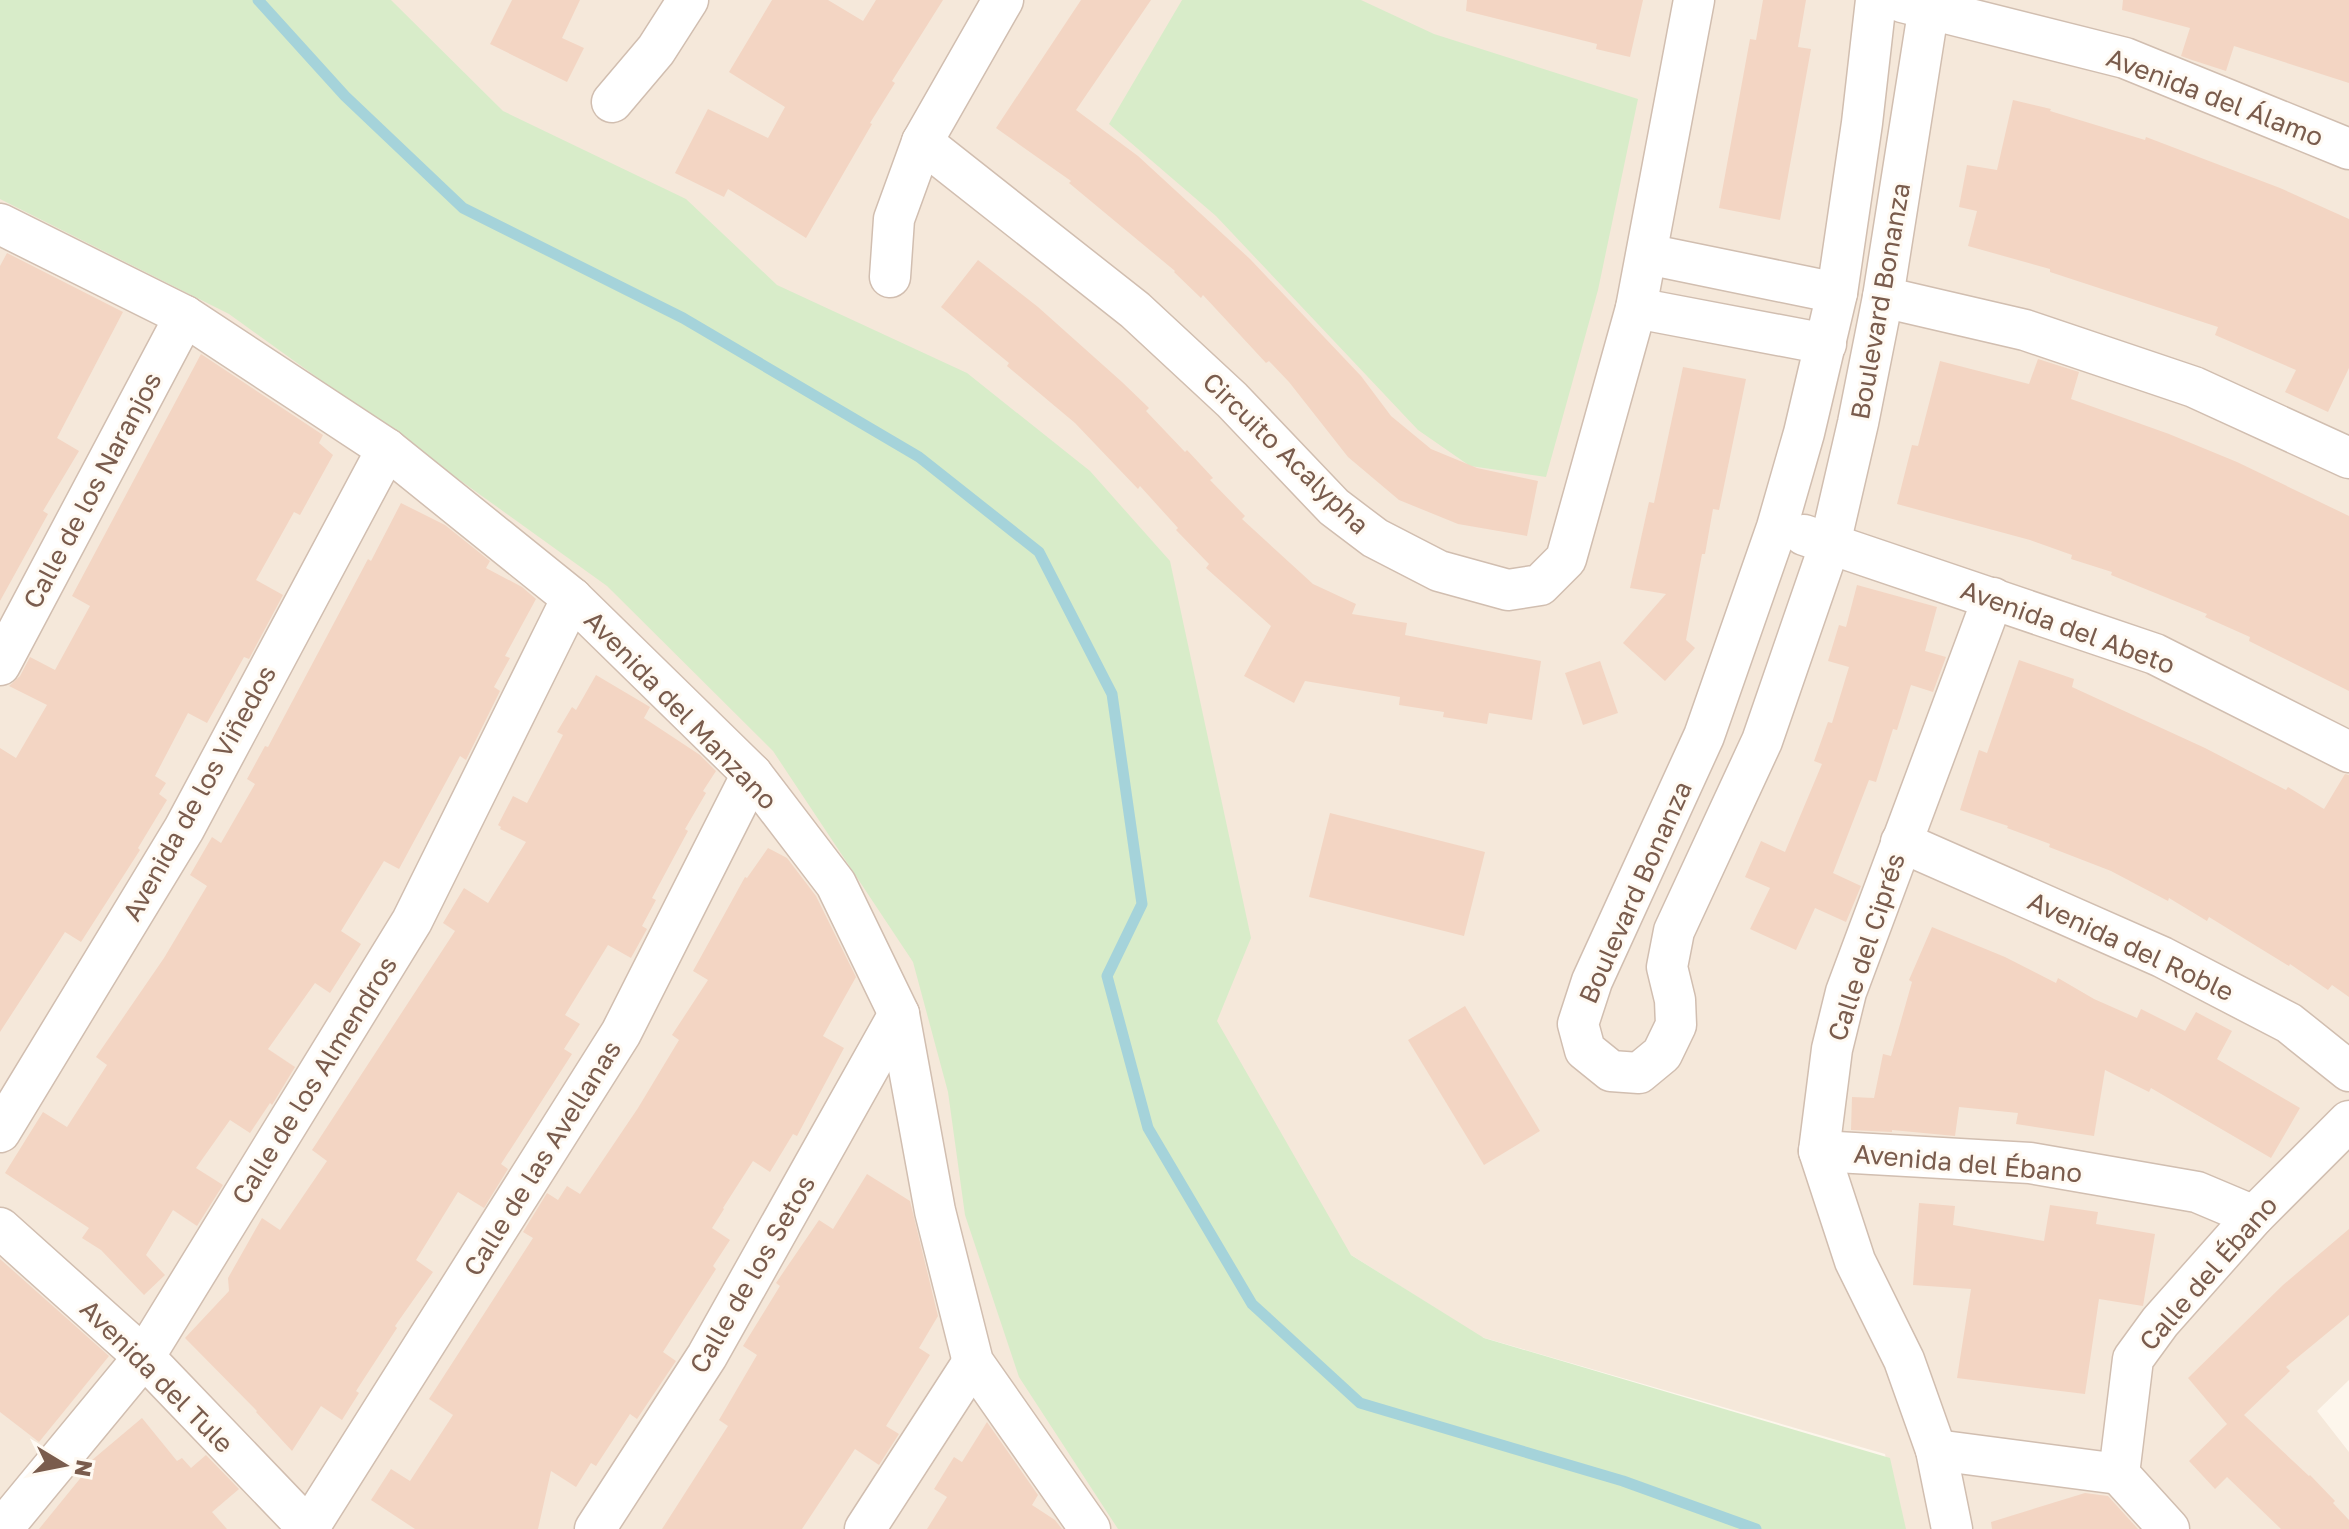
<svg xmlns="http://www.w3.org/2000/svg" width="2349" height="1529" font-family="'Golos Text',sans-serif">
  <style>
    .residential { fill: #f5e8da }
    .green { fill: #d8ecc9 }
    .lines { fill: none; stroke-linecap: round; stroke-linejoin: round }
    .stream { stroke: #a5d3da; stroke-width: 11 }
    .building { fill: #f3d5c3 }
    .minor-casing { stroke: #d1beb0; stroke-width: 43 }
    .minor { stroke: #fff; stroke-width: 40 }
    .labels { text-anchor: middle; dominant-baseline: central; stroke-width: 6; stroke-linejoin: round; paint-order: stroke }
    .street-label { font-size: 26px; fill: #7a5c4d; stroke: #fffaf3 }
  </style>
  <rect width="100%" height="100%" fill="#fdf6ec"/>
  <g class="residential">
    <polygon points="383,0 2349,0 2349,1380 2317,1411 2349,1452 2349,1529 1901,1529 1885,1454 1481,1337 1348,1253 507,116"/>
    <polygon points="0,184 236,304 612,584 775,748 916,960 1126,1529 0,1529"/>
  </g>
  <g class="green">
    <polygon points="0,0 391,0 503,111 686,199 777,285 967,373 1090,471 1170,561 1251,938 1217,1021 1351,1255 1484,1338 1890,1458 1906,1529 1118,1529 1019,1377 965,1215 948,1092 913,962 773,751 607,586 229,314 0,199"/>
    <polygon points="1182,0 1361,0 1434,34 1638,99 1598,290 1546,477 1470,466 1418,430 1216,216 1109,124"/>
  </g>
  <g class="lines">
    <polyline class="stream" points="258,0 345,96 463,208 683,318 919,457 1039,552 1112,694 1142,904 1107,976 1148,1128 1252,1304 1360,1403 1623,1481 1756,1529"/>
  </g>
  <g class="building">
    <polygon points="512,0 580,0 562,38 584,48 567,82 490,44"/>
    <polygon points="772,0 828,0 863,21 876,0 943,0 892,81 895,83 870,123 872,124 806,238 728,189 724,197 675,173 708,109 768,138 785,107 729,72"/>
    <polygon points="1081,0 1151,0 1076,110 1138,156 1250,259 1361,376 1391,416 1431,449 1477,468 1538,481 1527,536 1458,524 1399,500 1348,457 1289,382 1269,361 1266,363 1203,295 1201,298 1174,272 1175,271 1069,183 1071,181 996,128"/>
    <polygon points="1467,0 1643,0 1630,57 1596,49 1597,44 1466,11"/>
    <polygon points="1763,0 1806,0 1798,47 1811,49 1780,220 1719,208 1750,39 1756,40"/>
    <polygon points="2123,0 2349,0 2349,83 2234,46 2226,71 2192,60 2181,56 2190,28 2122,10"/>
    <polygon points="2013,100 2051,109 2050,111 2145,140 2146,137 2280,188 2349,219 2349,368 2328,412 2285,392 2296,370 2215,335 2218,327 2050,272 2050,269 1968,246 1977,211 1959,207 1967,165 1997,170"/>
    <polygon points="7,253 123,312 57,438 79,451 43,511 48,514 0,601 0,266"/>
    <polygon points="978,260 1038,307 1122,382 1149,408 1146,411 1185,452 1187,450 1213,478 1210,480 1245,516 1242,519 1313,584 1356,604 1352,614 1407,623 1405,635 1541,661 1532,720 1489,713 1487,724 1443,717 1444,712 1399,705 1400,697 1305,681 1294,703 1244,676 1271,626 1206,568 1209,564 1176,530 1178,528 1140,486 1138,489 1075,423 1007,366 1009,363 941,307"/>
    <polygon points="201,354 323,435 319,443 333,455 300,515 294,512 256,580 283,595 249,659 244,657 207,723 188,713 155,776 166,783 159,794 167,800 138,848 140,850 81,942 65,932 0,1032 0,748 16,758 47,705 9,686 20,676 30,657 55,670 90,606 72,596"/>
    <polygon points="2038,359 2079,372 2071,399 2169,434 2237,462 2349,516 2349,691 2249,641 2250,637 2205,617 2207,614 2111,575 2112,572 2071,559 2072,555 2030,540 1897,504 1912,445 1918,446 1940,361 2029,384"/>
    <polygon points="1683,367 1746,379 1719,510 1713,509 1705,554 1702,554 1686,640 1695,648 1665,681 1623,643 1666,594 1630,588 1649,502 1654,503"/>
    <polygon points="401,503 445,525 490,561 486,568 522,587 536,599 505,656 510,658 494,687 500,691 466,760 460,756 399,869 384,861 341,931 361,944 330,993 315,983 268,1049 295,1067 272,1105 270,1103 250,1133 230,1120 196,1168 223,1185 197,1226 173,1210 146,1255 165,1275 144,1295 101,1250 82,1238 89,1228 5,1173 43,1112 67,1127 107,1065 96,1057 164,958 207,886 190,875 212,837 221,843 255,784 247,779 265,746 268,747 368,559 371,561"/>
    <polygon points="1857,585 1937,607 1925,651 1946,657 1933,692 1911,685 1897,730 1893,729 1876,782 1869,780 1833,873 1861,886 1846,922 1815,908 1796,950 1750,929 1770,888 1745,877 1761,841 1785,852 1822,764 1814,761 1828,722 1832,723 1849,667 1828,661 1839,625 1846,627"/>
    <polygon points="2019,660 2074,679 2072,687 2205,748 2286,790 2288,787 2324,809 2345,774 2349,775 2349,997 2332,985 2328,990 2290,964 2289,966 2209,917 2207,921 2169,898 2168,901 2111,871 2049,847 2050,844 2007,828 2008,826 1960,810 1979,750 1987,753"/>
    <polygon points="1600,661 1618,713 1583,725 1565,673"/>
    <polygon points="596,675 650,707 644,718 700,755 716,771 703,791 706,793 685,829 688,831 652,898 656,900 642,926 647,929 631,958 608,945 565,1015 580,1024 564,1049 572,1054 501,1164 508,1169 484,1208 458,1192 416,1260 433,1272 395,1326 397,1328 356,1391 359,1393 342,1420 321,1406 292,1451 256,1412 257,1411 185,1338 229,1291 228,1278 262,1218 280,1230 327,1161 312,1150 455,931 443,923 464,888 488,903 526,842 500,829 501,827 498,825 513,796 527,803 563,735 557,732 572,707 576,710"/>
    <polygon points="1330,813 1485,852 1464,936 1309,897"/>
    <polygon points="768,848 787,858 816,896 856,977 823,1036 844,1048 797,1136 793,1134 770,1172 753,1161 723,1208 724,1209 712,1228 730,1240 713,1266 716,1269 663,1352 676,1361 637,1419 630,1414 596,1466 591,1463 576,1487 551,1471 538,1529 415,1529 371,1500 391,1469 410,1481 453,1415 429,1399 533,1238 523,1232 547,1193 558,1200 567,1186 580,1194 638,1108 679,1040 672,1035 708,980 693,971 745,877 747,878"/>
    <polygon points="1932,927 2005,957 2056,983 2058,978 2094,999 2137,1018 2141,1009 2185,1031 2196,1012 2232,1031 2217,1059 2300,1108 2271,1158 2151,1088 2149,1092 2105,1070 2094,1136 2016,1124 2018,1113 1959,1107 1955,1136 1892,1130 1892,1132 1851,1130 1852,1097 1874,1098 1883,1054 1891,1056 1912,982 1909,980"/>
    <polygon points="1465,1006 1540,1131 1484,1165 1408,1040"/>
    <polygon points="867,1174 910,1201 938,1316 919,1348 930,1355 886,1426 899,1434 879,1465 855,1449 802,1529 662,1529 728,1426 719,1420 757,1355 743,1346 780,1286 776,1283 819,1220 833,1229"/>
    <polygon points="1919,1203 1955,1206 1953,1225 2044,1241 2050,1205 2098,1212 2096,1224 2155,1234 2143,1306 2099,1299 2085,1394 1957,1378 1971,1289 1913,1285"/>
    <polygon points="2349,1229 2349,1315 2286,1367 2290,1371 2244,1415 2309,1476 2310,1475 2335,1501 2333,1503 2349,1520 2349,1529 2281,1529 2227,1477 2215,1489 2189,1461 2227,1424 2188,1378 2283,1285"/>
    <polygon points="0,1259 109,1356 39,1442 0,1412"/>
    <polygon points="142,1418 177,1461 182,1458 191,1468 206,1455 239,1489 212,1512 227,1529 39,1529 83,1475 79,1471"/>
    <polygon points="987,1422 1038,1495 1032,1505 1055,1520 1062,1529 927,1529 947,1497 934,1489 954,1457 962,1462"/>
    <polygon points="2085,1493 2108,1496 2138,1529 1992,1529 1991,1522"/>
  </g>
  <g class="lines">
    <g class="minor-casing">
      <g id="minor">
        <polyline points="1876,0 1862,123 1837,293 1804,433 1777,527 1704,736 1592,981 1578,1024 1585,1050 1611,1071 1639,1073 1662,1054 1676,1025 1675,1000 1667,967 1674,931 1762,741 1830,544 1858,423 1883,297 1930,0"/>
        <polyline points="1902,2 2125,58 2349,149"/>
        <polyline points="612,102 656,50 688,0"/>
        <polyline points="922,142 1135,310 1232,400 1334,507 1375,538 1439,571 1508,590 1540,585 1566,559 1636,308 1694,0"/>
        <polyline points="0,224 185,316 387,449 572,598 752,774 836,884 899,1014 935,1211 973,1362 1090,1529"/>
        <polyline points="1647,254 1837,293"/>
        <polyline points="890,277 894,219 922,142 1003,0"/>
        <polyline points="1883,297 2025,330 2194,387 2349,458"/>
        <polyline points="1636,308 1826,344"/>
        <polyline points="1804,535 2155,654 2349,752"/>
        <polyline points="0,665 185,316"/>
        <polyline points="1901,842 2162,957 2289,1023 2349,1071"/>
        <polyline points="0,1132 184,829 387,449"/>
        <polyline points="1819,1151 2030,1163 2197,1192 2254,1216"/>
        <polyline points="0,1228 144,1357 309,1529"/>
        <polyline points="1936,1450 2119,1474"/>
        <polyline points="2,1529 144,1357 412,921 572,598"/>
        <polyline points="308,1529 621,1033 752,774"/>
        <polyline points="595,1529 707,1356 899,1014"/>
        <polyline points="865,1529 973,1362"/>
        <polyline points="1952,1529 1936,1450 1904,1360 1855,1261 1819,1151 1832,1049 1846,992 1993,598"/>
        <polyline points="2169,1529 2119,1474 2133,1359 2160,1322 2254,1216 2349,1121"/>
      </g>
    </g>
    <use href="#minor" class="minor"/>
  </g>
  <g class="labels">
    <g class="street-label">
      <text transform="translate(2215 97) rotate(21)">Avenida del Álamo</text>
      <text transform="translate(1880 301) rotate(-80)">Boulevard Bonanza</text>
      <text transform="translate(1286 453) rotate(44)">Circuito Acalypha</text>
      <text transform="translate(92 490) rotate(-62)">Calle de los Naranjos</text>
      <text transform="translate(2068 627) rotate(20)">Avenida del Abeto</text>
      <text transform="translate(681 710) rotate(46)">Avenida del Manzano</text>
      <text transform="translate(199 793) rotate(-61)">Avenida de los Viñedos</text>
      <text transform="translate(1635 892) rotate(-66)">Boulevard Bonanza</text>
      <text transform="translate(2131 946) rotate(25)">Avenida del Roble</text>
      <text transform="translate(1866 947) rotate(-72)">Calle del Ciprés</text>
      <text transform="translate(314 1080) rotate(-58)">Calle de los Almendros</text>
      <text transform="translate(542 1158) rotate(-58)">Calle de las Avellanas</text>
      <text transform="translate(1968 1163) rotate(5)">Avenida del Ébano</text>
      <text transform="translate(2208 1273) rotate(-49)">Calle del Ébano</text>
      <text transform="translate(752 1274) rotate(-60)">Calle de los Setos</text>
      <text transform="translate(157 1376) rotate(45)">Avenida del Tule</text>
    </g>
  </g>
  <g transform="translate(64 1465) rotate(100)" stroke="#fffaf3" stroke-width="6" paint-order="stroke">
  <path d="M0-6L14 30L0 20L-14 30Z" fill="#7a5c4d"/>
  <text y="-12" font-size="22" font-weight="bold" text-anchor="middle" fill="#7a5c4d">N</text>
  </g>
</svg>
